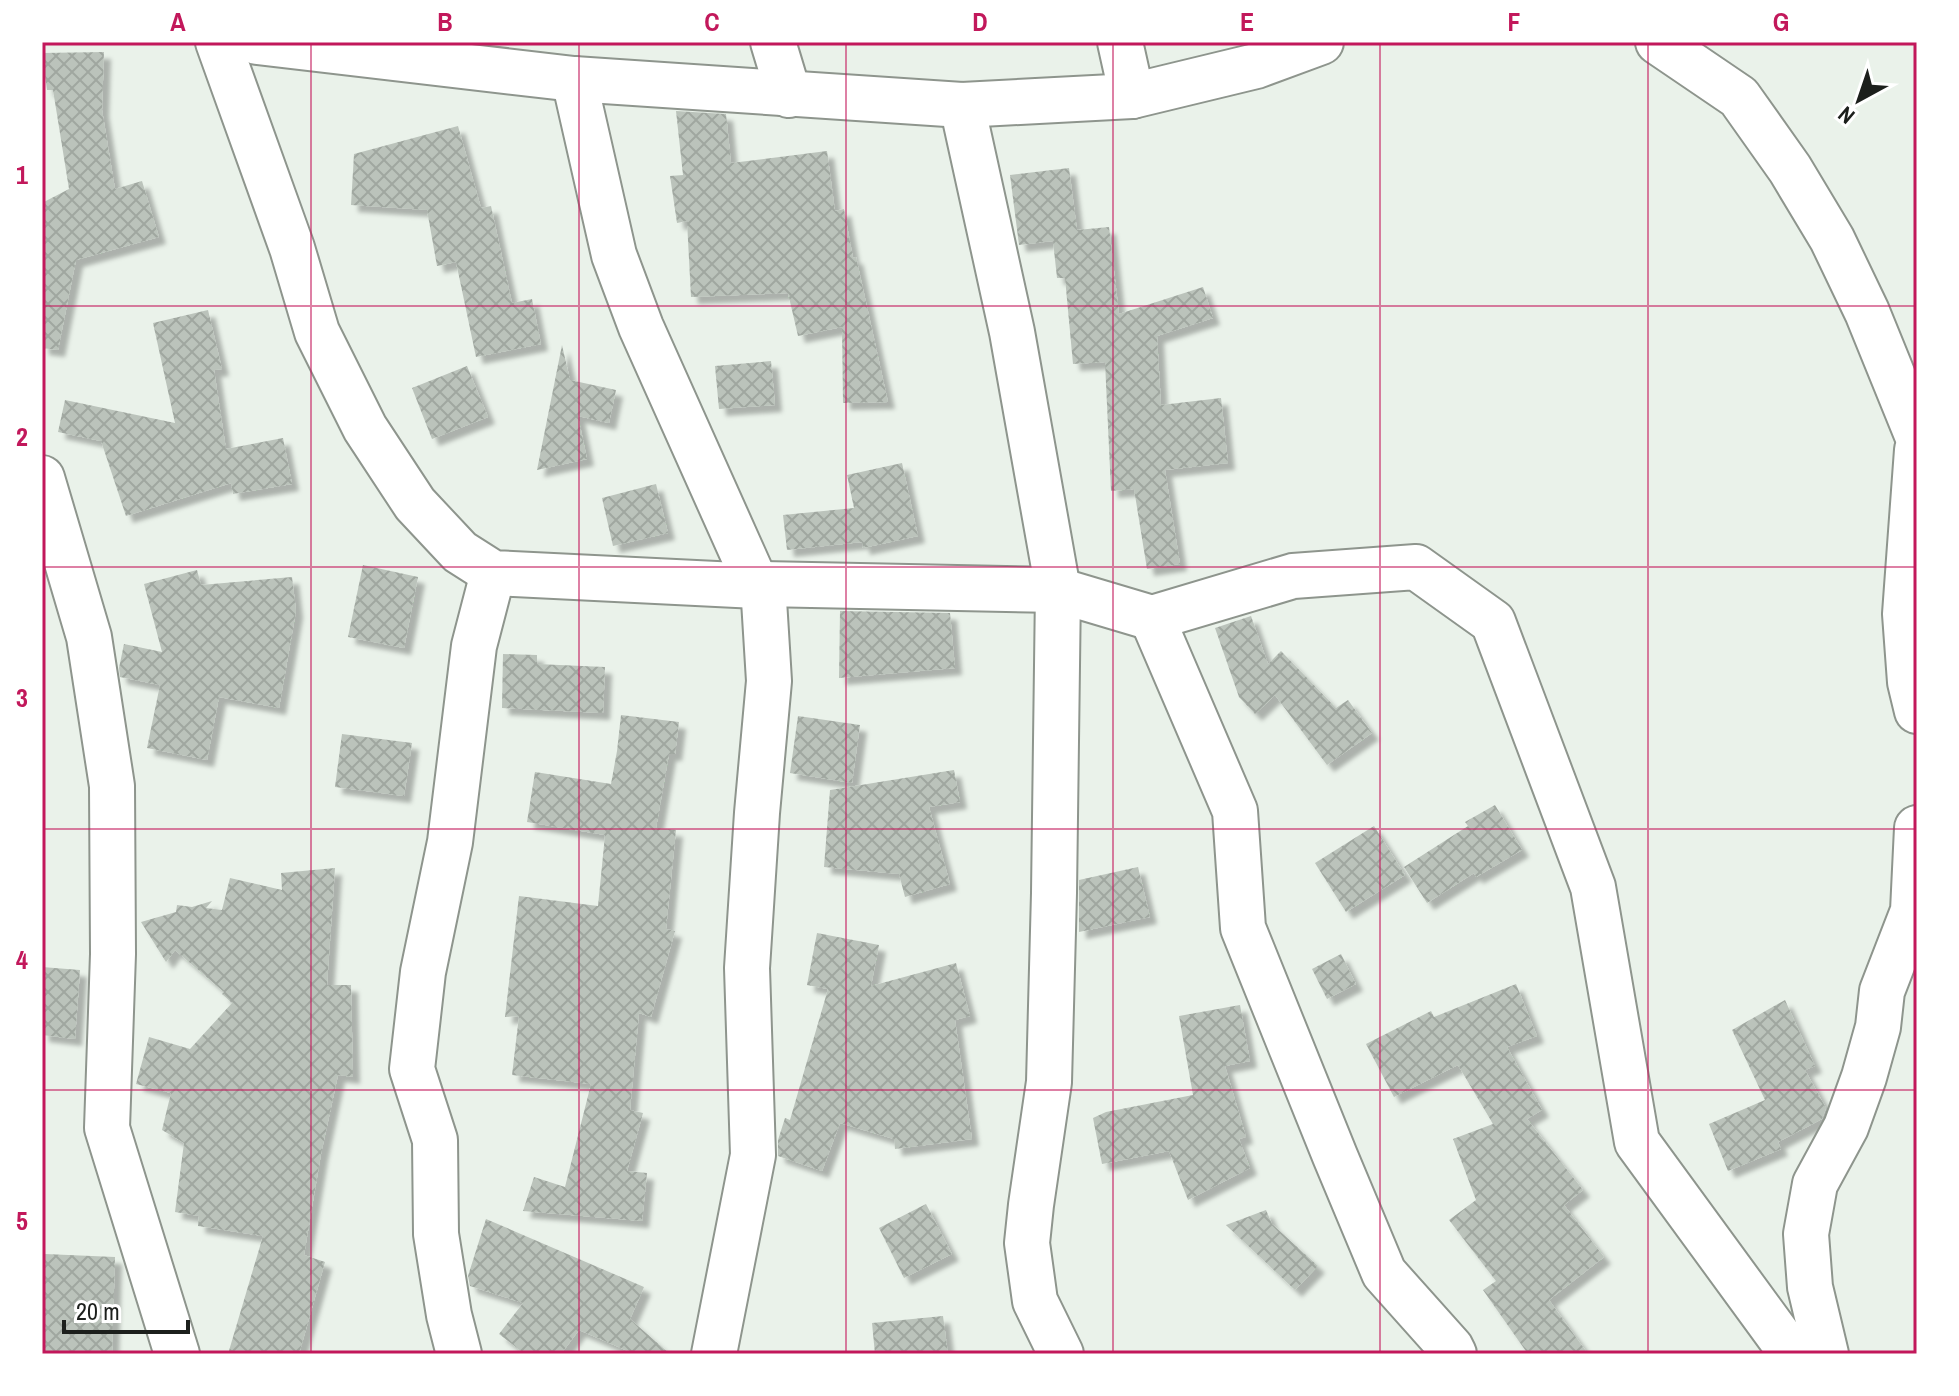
<svg xmlns="http://www.w3.org/2000/svg" width="1959" height="1396" font-family="'Archivo Narrow',sans-serif">
  <style>
    .building { fill: url(#building-cross-hatch); filter: url(#shadow) }
    .lines { fill: none; stroke-linecap: round; stroke-linejoin: round }
    .street-casing { stroke: #8e958d; stroke-width: 48 }
    .secondary-casing { stroke: #8e958d; stroke-width: 48 }
    .street { stroke: #fff; stroke-width: 44 }
    .secondary { stroke: #fff; stroke-width: 44 }
    .grid { fill: none; stroke: #c2185b; stroke-width: 2; stroke-opacity: 0.55 }
    .neatline { fill: none; stroke: #c2185b; stroke-width: 3 }
    .grid-label { font-size: 26px; text-anchor: middle; font-weight: bold; fill: #c2185b }
  </style>
  <defs>
    <pattern id="building-cross-hatch" width="8" height="8" patternUnits="userSpaceOnUse" patternTransform="scale(2)"><rect width="8" height="8" fill="#bbc3bb"/><path d="M0 0l8 8M0 8l8-8" fill="none" stroke="#a0a7a0"/></pattern>
    <filter id="shadow"><feDropShadow dx="7" dy="7" stdDeviation="2" flood-color="#0004"/></filter>
  </defs>
  <rect width="100%" height="100%" fill="#eaf2ea"/>
  <g class="building">
    <polygon points="104,52 102,110 115,189 142,181 159,237 76,260 58,350 42,348 42,203 69,189 53,90 47,90 42,53"/>
    <polygon points="676,111 726,114 731,163 827,151 835,211 844,209 853,258 856,257 888,402 843,403 842,327 798,336 788,293 691,297 687,221 677,223 670,176 683,175"/>
    <polygon points="458,126 481,208 491,206 512,303 532,299 541,344 476,357 456,262 437,266 427,210 351,205 354,154"/>
    <polygon points="1069,168 1077,230 1109,227 1119,314 1203,287 1213,318 1157,336 1161,405 1221,398 1228,463 1165,470 1180,564 1147,569 1134,489 1111,491 1105,362 1073,364 1065,278 1057,278 1053,241 1019,245 1010,175"/>
    <polygon points="208,310 222,369 214,370 226,449 283,438 292,484 233,494 231,483 126,516 101,441 58,432 65,400 175,423 153,323"/>
    <polygon points="562,345 570,380 616,390 609,423 578,416 587,459 537,470"/>
    <polygon points="771,361 775,405 719,409 715,366"/>
    <polygon points="467,366 488,417 432,439 412,388"/>
    <polygon points="902,463 918,536 863,548 862,542 787,550 783,515 854,508 847,475"/>
    <polygon points="656,484 668,533 613,546 602,498"/>
    <polygon points="363,565 418,577 404,648 348,637"/>
    <polygon points="197,570 201,585 292,577 296,611 279,708 219,697 207,760 147,748 160,685 120,677 119,668 124,644 162,652 144,584"/>
    <polygon points="840,611 950,613 955,668 839,678"/>
    <polygon points="1251,616 1268,664 1281,651 1336,708 1348,700 1372,733 1327,765 1275,695 1255,714 1239,697 1215,628"/>
    <polygon points="503,654 537,655 537,664 605,667 603,713 502,708"/>
    <polygon points="621,715 679,722 675,754 669,754 656,828 676,830 666,929 675,931 651,1017 639,1013 630,1110 643,1113 627,1171 647,1173 642,1221 523,1211 534,1177 565,1187 591,1084 512,1075 519,1016 505,1017 519,896 598,906 605,835 527,822 535,772 611,784 617,751"/>
    <polygon points="798,716 860,725 852,783 790,773"/>
    <polygon points="342,734 412,743 404,796 335,787"/>
    <polygon points="954,770 960,802 929,807 950,884 905,897 899,874 824,867 830,790"/>
    <polygon points="1495,805 1522,850 1476,877 1474,873 1427,903 1404,867 1468,826 1465,822"/>
    <polygon points="1374,826 1405,875 1346,912 1315,863"/>
    <polygon points="1138,867 1150,917 1079,932 1079,880"/>
    <polygon points="335,868 327,985 351,985 353,1077 338,1075 321,1154 304,1255 325,1262 299,1354 228,1354 263,1236 198,1226 199,1216 175,1212 184,1143 162,1130 171,1093 136,1084 149,1037 190,1049 232,1003 222,994 224,992 175,950 166,962 141,922 176,912 177,905 192,907 212,901 206,908 222,910 230,878 282,890 281,873"/>
    <polygon points="817,933 879,945 871,986 956,963 970,1016 955,1020 972,1139 895,1149 894,1139 840,1123 822,1171 778,1156 778,1140 785,1118 790,1120 828,989 807,985"/>
    <polygon points="1341,954 1356,984 1327,999 1312,969"/>
    <polygon points="42,967 80,970 75,1039 42,1035"/>
    <polygon points="1516,984 1537,1036 1507,1047 1542,1110 1527,1119 1583,1190 1564,1205 1604,1257 1549,1300 1588,1354 1528,1354 1483,1290 1496,1281 1449,1220 1476,1200 1453,1139 1493,1124 1458,1065 1394,1097 1366,1044 1431,1011 1434,1017"/>
    <polygon points="1785,1000 1815,1066 1805,1070 1826,1108 1822,1119 1778,1142 1781,1149 1728,1171 1709,1124 1765,1100 1732,1030"/>
    <polygon points="1240,1005 1250,1061 1225,1066 1246,1137 1239,1139 1250,1168 1188,1200 1169,1151 1102,1164 1093,1118 1106,1112 1193,1095 1179,1016"/>
    <polygon points="926,1204 952,1254 904,1278 879,1228"/>
    <polygon points="1266,1210 1272,1224 1318,1266 1295,1290 1226,1225"/>
    <polygon points="486,1219 644,1287 630,1319 670,1354 635,1354 579,1330 561,1354 525,1354 499,1334 523,1303 470,1286 468,1276"/>
    <polygon points="45,1254 115,1257 112,1354 42,1354"/>
    <polygon points="943,1316 948,1354 875,1354 872,1323"/>
  </g>
  <g class="lines">
    <g class="street-casing">
      <g id="street">
        <polyline points="218,42 292,248 317,332 365,428 415,504 460,552 493,573 757,586 763,584 1058,590 1152,618 1293,576 1416,567 1493,622 1593,887 1637,1142 1792,1354"/>
        <polyline points="257,42 574,79 962,105 1132,96 1256,66 1321,42"/>
        <polyline points="773,42 789,95"/>
        <polyline points="1120,42 1132,96"/>
        <polyline points="574,79 614,255 641,327 757,586"/>
        <polyline points="962,105 1012,332 1058,590 1054,893 1049,1082 1031,1205 1027,1243 1035,1301 1061,1354"/>
        <polyline points="42,478 89,637 112,786 113,954 107,1128 177,1354"/>
        <polyline points="1152,618 1235,811 1243,928 1335,1156 1384,1273 1451,1348 1454,1354"/>
        <polyline points="459,1354 449,1315 436,1234 435,1140 412,1069 423,972 450,842 474,646 493,573"/>
        <polyline points="714,1354 753,1155 747,968 757,813 769,681 763,584"/>
      </g>
    </g>
    <g class="secondary-casing">
      <g id="secondary">
        <polyline points="1658,42 1739,97 1790,169 1832,239 1867,312 1917,435"/>
        <polyline points="1917,450 1905,614 1910,682 1917,711"/>
        <polyline points="1826,1354 1810,1287 1806,1234 1815,1184 1846,1127 1864,1077 1878,1027 1882,991 1913,911 1917,828"/>
      </g>
    </g>
    <use href="#street" class="street"/>
    <use href="#secondary" class="secondary"/>
  </g>
  <path class="grid" d="M311,42v1312M579,42v1312M846,42v1312M1113,42v1312M1380,42v1312M1648,42v1312M42,306h1875M42,567h1875M42,829h1875M42,1090h1875"/>
  <rect width="1959" height="1396" fill="none" stroke="#ffffff" stroke-width="88"/>
  <g transform="translate(1859 100) rotate(220)" stroke="#ffffff" stroke-width="6" paint-order="stroke">
  <path d="M0-6L14 30L0 20L-14 30Z" fill="#1c1f1c"/>
  <text y="-12" font-size="22" font-weight="bold" text-anchor="middle" fill="#1c1f1c">N</text>
  </g>
  <path d="M64 1320v12h124v-12" fill="none" stroke="#1c1f1c" stroke-width="4"/>
  <text x="76" y="1320" font-size="24" fill="#1c1f1c" stroke="#ffffff" stroke-width="6" paint-order="stroke">20 m</text>
  <rect x="44" y="44" width="1871" height="1308" class="neatline"/>
  <g class="grid-label">
    <text x="178" y="31">A</text>
    <text x="445" y="31">B</text>
    <text x="712" y="31">C</text>
    <text x="980" y="31">D</text>
    <text x="1247" y="31">E</text>
    <text x="1514" y="31">F</text>
    <text x="1781" y="31">G</text>
    <text x="22" y="184">1</text>
    <text x="22" y="446">2</text>
    <text x="22" y="707">3</text>
    <text x="22" y="969">4</text>
    <text x="22" y="1230">5</text>
  </g>
</svg>
